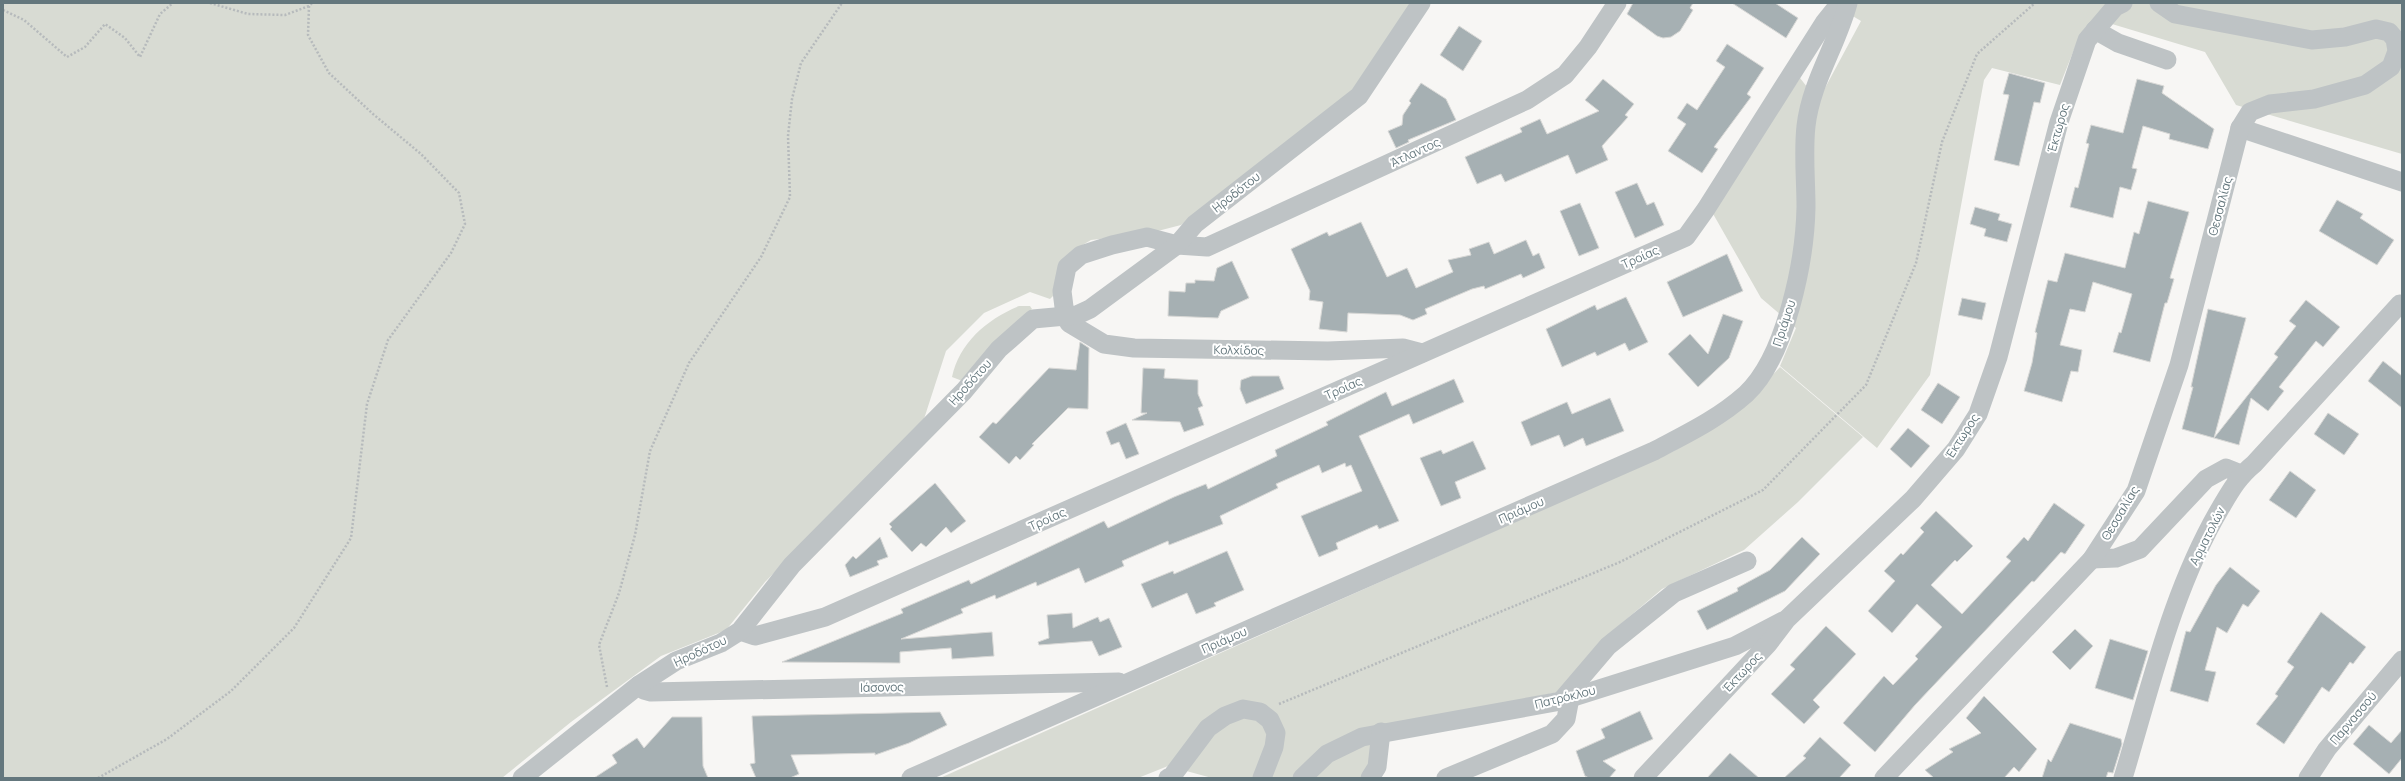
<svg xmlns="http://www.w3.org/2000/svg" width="2405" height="781" font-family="Manrope,sans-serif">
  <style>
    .green { fill: #d8dbd3 }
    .building { fill: #a6b0b3; stroke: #d8d8d6 }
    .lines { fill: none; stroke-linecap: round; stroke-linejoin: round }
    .path { stroke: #b6babc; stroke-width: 2.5; stroke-dasharray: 2 2; stroke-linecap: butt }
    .minor { stroke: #bec3c5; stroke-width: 19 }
    .labels { text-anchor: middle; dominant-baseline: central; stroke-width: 4; stroke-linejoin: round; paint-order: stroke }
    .street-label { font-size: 12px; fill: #64777d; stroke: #fff }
  </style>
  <rect width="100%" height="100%" fill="#f7f6f4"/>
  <g class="green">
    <polygon points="3,3 1415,3 1353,99 1181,225 1150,233 1091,240 1074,250 1054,295 1050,299 1030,292 984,313 946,351 923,422 765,582 726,630 661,656 571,722 502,778 3,778"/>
    <polygon points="1831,3 2402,3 2402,154 2236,105 2205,52 2102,21 2079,37 2060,85 1992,68 1984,80 1930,375 1877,448 1780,366 1796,328 1761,298 1712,212 1800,78 1818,101 1861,21"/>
    <path d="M1019,306h11l2,3 -26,22 -41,51 -13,-5c7,-34 35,-58 67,-71z"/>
    <polygon points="1780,367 1863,437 1798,502 1744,550 1662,589 1602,640 1564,691 1370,729 1375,749 1366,778 1212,778 1168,766 1138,778 940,778 1674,451 1743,407"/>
  </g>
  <g class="building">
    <polygon points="1633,3 1693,3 1690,8 1693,10 1680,31 1671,37 1663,38 1657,36 1627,14"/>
    <polygon points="1732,3 1775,3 1798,18 1786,38"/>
    <polygon points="1459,26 1482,41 1463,71 1440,55"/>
    <polygon points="1727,44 1764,68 1747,94 1751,97 1714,147 1718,149 1702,173 1668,151 1686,124 1677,118 1687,103 1697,110 1725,67 1716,61"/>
    <polygon points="2009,73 2045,83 2040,103 2034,102 2019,166 1994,160 2009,95 2003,94"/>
    <polygon points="1603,79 1634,104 1625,115 1628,117 1602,146 1608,160 1576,174 1568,155 1505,182 1501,174 1477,184 1465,157 1522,132 1520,128 1540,119 1547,134 1599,111 1585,100"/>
    <polygon points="2137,79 2164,86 2162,93 2214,129 2208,149 2169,139 2170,134 2143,126 2132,168 2137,169 2131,190 2120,187 2113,218 2070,207 2075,187 2078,188 2089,144 2086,143 2091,125 2123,133"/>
    <polygon points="1421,83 1446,99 1456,120 1408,140 1409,142 1396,148 1388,131 1402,125 1403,115 1411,103 1409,101"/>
    <polygon points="1637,183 1647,205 1654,202 1664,225 1635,238 1615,192"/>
    <polygon points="2337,200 2363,214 2360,218 2394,240 2377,265 2319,231"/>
    <polygon points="2148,201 2189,212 2170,278 2174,279 2167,303 2165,303 2150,362 2113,352 2119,332 2121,333 2132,294 2093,282 2085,312 2070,309 2060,345 2082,350 2078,372 2071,371 2062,402 2024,391 2032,363 2037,333 2035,332 2048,280 2057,282 2065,253 2125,268 2134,232 2139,234"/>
    <polygon points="1580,203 1599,248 1579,256 1560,211"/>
    <polygon points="1975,207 2000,214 1998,220 2012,224 2007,242 1984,236 1986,229 1970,224"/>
    <polygon points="1361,222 1387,277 1407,268 1416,288 1453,272 1448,260 1471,255 1469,249 1489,242 1494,254 1526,240 1533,256 1539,253 1545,268 1523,278 1521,274 1485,289 1484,286 1472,289 1425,309 1427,314 1413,320 1400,315 1348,313 1347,332 1319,329 1323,302 1309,300 1310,291 1291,249 1327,232 1329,236"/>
    <polygon points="1727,254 1743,291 1683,317 1667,282"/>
    <polygon points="1232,261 1249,298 1221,311 1218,318 1168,316 1169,291 1185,292 1186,283 1195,283 1195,280 1214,281 1217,268"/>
    <polygon points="1626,297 1648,342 1629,351 1625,343 1597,356 1595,352 1562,367 1546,329 1595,305 1597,310"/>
    <polygon points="1962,298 1986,303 1982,320 1958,315"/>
    <polygon points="2306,300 2340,327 2323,347 2316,341 2279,387 2284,391 2268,411 2251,398 2239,445 2182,429 2193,387 2191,387 2208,309 2246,318 2214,438 2278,357 2274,354 2296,326 2289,321"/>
    <polygon points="1723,314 1743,321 1729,358 1698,387 1668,354 1690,334 1708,354"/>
    <polygon points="1080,342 1089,348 1088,409 1068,408 1032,444 1034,445 1020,460 1016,456 1009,464 979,437 993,422 996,424 1049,368 1076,370"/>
    <polygon points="2383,361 2402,376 2402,408 2368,381"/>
    <polygon points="1143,368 1165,369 1164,378 1198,380 1198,394 1203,406 1198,408 1204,425 1184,432 1180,422 1132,420 1147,413 1141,413"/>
    <polygon points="1252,376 1279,376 1284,389 1246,404 1240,389 1241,380"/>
    <polygon points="1454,379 1464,402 1413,424 1409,414 1359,436 1399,521 1379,529 1377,525 1336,543 1338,549 1319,557 1301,516 1362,491 1351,465 1346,467 1345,463 1322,473 1319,465 1276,484 1278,488 1220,516 1223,524 1169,545 1168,541 1122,561 1124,566 1085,583 1079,568 1037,586 1036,582 996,599 995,595 961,609 963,613 901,639 992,632 994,656 952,659 951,648 900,652 900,663 782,662 903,613 901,609 969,580 971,584 1104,521 1108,528 1174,497 1206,484 1208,489 1277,456 1275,450 1328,425 1326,422 1386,392 1392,406"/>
    <polygon points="1938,383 1960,397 1942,424 1921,410"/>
    <polygon points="1610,398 1624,431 1586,446 1583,438 1564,447 1559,435 1531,446 1521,422 1567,402 1572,414"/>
    <polygon points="2328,413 2359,434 2344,455 2314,434"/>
    <polygon points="1126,423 1139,454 1126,459 1119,442 1111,445 1106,432"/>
    <polygon points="1908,428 1930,446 1911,468 1890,449"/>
    <polygon points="1473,441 1486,469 1455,482 1461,498 1441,506 1420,458 1441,450 1443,454"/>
    <polygon points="2290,471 2316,490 2296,518 2269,500"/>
    <polygon points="935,483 966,521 951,533 946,527 926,547 921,543 912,552 890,529 892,527 889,524"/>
    <polygon points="2054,503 2085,525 2065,554 2061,552 2034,582 2032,581 1915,705 1875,752 1843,723 1884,676 1893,685 1918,659 1915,656 1942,627 1917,604 1892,633 1868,611 1895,581 1884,571 1901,553 1903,555 1924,532 1920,528 1936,511 1973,546 1957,562 1955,560 1931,585 1962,614 2011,561 2006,557 2024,537 2028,541"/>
    <polygon points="880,537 888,557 877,561 879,565 850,577 845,565 853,556 856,559"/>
    <polygon points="1802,537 1820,554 1785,591 1707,630 1697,611 1738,591 1737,588 1770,570"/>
    <polygon points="1227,551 1244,590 1214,603 1216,606 1196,614 1187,593 1152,608 1141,584 1173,571 1174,574"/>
    <polygon points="2230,567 2260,591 2248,607 2243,604 2227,633 2217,627 2205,670 2216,672 2208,702 2170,691 2186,631 2190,632 2216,585"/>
    <polygon points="2321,612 2366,647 2353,664 2350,662 2329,692 2322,687 2284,744 2256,724 2278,696 2275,694 2294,667 2287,662"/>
    <polygon points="1072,613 1073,628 1098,617 1100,622 1109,618 1122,647 1099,656 1092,641 1039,645 1038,642 1049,638 1047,615"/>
    <polygon points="1826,626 1856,654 1813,700 1820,707 1804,724 1771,694 1795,669 1790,665"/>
    <polygon points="2075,629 2093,646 2070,670 2052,652"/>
    <polygon points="2110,639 2148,651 2133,700 2095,688"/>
    <polygon points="1984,696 2037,749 2019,772 2014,767 2004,778 1934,778 1925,770 1953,752 1949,749 1981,733 1966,718"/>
    <polygon points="1640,711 1653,739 1603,761 1616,770 1609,778 1589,778 1585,776 1576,751 1605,738 1601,729"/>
    <polygon points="940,712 947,725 909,743 875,755 875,753 791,755 799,774 790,778 756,778 750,764 755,763 752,716"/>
    <polygon points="672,717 702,717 703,766 708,778 594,778 617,763 612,755 637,738 644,748"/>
    <polygon points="2070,723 2121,739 2122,744 2113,773 2108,772 2106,778 2042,778 2048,759 2051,762"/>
    <polygon points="2369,725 2391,743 2402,730 2402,758 2389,774 2353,744"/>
    <polygon points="1820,737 1851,765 1839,778 1784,778 1806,758 1803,756"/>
    <polygon points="1730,753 1759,778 1707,778"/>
  </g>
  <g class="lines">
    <g class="path">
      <polyline points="210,3 248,14 285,15 309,6"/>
      <polyline points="3,10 24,20 67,57 85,47 105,24 125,38 140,57 160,14 173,3"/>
      <polyline points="607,687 599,645 619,593 635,535 650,451 689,363 761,257 790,197 788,136 792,99 801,63 842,3"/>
      <polyline points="1279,704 1620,562 1763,490 1866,385 1916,263 1942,142 1977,54 2035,3"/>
      <polyline points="98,778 167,739 231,691 294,628 351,538 367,404 388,340 451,253 465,224 459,193 421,154 373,114 329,73 308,35 309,6 312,3"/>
    </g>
    <g class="minor">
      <polyline points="2095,30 2118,43 2167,60"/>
      <polyline points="2240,128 2402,182"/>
      <polyline points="1422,353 1403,348 1328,351 1134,348 1104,344 1069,323 1065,315 1062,291 1067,267 1081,255 1112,245 1147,237 1177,245 1207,247 1527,100 1565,75 1588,47 1617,3"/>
      <polyline points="2092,559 2116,558 2140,549 2206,479 2226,468 2241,474"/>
      <polyline points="740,631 755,636 825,617 1686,237 1706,209 1824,23 1840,3"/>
      <polyline points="639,685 644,690 651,692 1119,682"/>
      <polyline points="1561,701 1608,646 1674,593 1747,561"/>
      <polyline points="522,778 639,685 676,661 721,643 740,631 792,565 964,391 999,349 1033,319 1077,315 1090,309 1177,245 1195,224 1359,96 1421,3"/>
      <path d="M911,778l743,-327c32,-17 64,-32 92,-57 40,-37 59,-134 60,-187 0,-27 -3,-54 0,-81 5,-44 31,-81 42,-123"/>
      <polyline points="1168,778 1172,776 1208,728 1225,716 1243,709 1260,712 1270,720 1276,733 1274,747 1262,778"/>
      <polyline points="1302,778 1327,754 1362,737 1561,701 1735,646 1783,621"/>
      <polyline points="1370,778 1377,767 1381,732"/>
      <polyline points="1446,778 1552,734 1566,719 1570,698"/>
      <polyline points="1643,778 1768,644 1787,619 1913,499 1956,449 1978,414 1998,357 2059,122 2087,40 2115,7 2123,3"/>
      <polyline points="1884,778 2092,559 2136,491 2179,365 2240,128 2250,112 2270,104 2314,99 2365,85 2391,67 2397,51 2395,39 2389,32 2376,29 2345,37 2312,40 2175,14 2159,3"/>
      <path d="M2123,778c28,-92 49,-188 98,-271 10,-17 18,-31 33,-43l146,-160"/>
      <polyline points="2308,778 2327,749 2402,660"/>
    </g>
  </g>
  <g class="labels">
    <g class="street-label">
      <text transform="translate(2058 128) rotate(-74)">Έκτωρος</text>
      <text transform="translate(1415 152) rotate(-25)">Άτλαντος</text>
      <text transform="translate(1236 192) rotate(-38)">Ηροδότου</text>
      <text transform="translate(2220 206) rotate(-75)">Θεσσαλίας</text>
      <text transform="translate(1640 257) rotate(-24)">Τροίας</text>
      <text transform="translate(1784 323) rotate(-72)">Πριάμου</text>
      <text transform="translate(1239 350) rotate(1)">Κολχίδος</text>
      <text transform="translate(970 382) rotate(-48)">Ηροδότου</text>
      <text transform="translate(1343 388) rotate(-24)">Τροίας</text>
      <text transform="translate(1962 436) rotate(-57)">Έκτωρος</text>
      <text transform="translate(1521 510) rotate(-24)">Πριάμου</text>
      <text transform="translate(2120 513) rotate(-59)">Θεσσαλίας</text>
      <text transform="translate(1047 519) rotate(-24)">Τροίας</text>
      <text transform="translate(2207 536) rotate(-63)">Αρματολών</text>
      <text transform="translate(1224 640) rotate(-24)">Πριάμου</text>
      <text transform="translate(700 651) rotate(-25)">Ηροδότου</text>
      <text transform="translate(1742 672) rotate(-47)">Έκτωρος</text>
      <text transform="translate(882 687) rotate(-1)">Ιάσονος</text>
      <text transform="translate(1565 697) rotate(-14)">Πατρόκλου</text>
      <text transform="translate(2353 718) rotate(-50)">Παρνασσού</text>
    </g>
  </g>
  <rect width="2405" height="781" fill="none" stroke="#64777d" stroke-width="8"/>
</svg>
